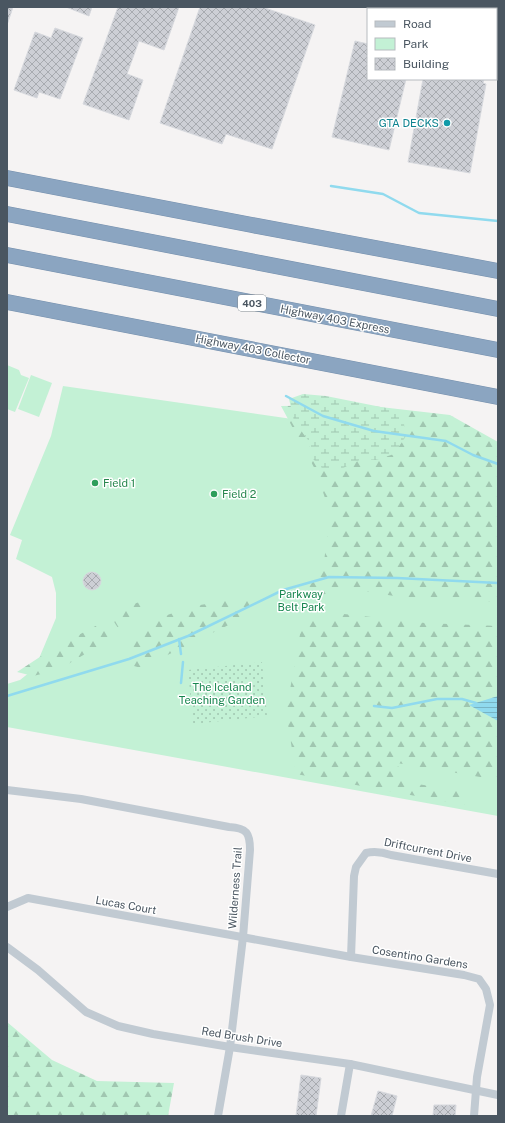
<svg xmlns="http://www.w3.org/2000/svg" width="505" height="1123" font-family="'Public Sans',sans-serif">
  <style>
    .green { fill: #c3f1d5 }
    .forest { fill: url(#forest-firs) }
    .wetland { fill: url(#wetland-marsh) }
    .garden { fill: url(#garden-dots) }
    .water { fill: url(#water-rules) }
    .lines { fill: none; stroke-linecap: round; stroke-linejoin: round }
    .stream { stroke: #90daee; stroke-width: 2.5 }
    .building { fill: url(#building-cross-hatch); stroke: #d7d9de }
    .motorway-casing { stroke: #7690ad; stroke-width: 16 }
    .minor { stroke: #c1cad2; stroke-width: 8 }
    .motorway { stroke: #8ba5c1; stroke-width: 15 }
    .culture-dot { fill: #0f9aa8; stroke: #fff; stroke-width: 1.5 }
    .leisure-dot { fill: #2e9e5b; stroke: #fff; stroke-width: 1.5 }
    .labels { text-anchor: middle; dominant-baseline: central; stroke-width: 3; stroke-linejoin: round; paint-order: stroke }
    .shield { fill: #fff; stroke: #808990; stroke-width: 1 }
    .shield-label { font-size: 10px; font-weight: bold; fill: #4a5661 }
    .culture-label { font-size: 11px; fill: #0d838f; stroke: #fff; text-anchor: end }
    .street-label { font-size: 11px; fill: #4a5661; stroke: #fff }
    .leisure-label { font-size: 11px; fill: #27864d; stroke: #fff; text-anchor: start }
    .park-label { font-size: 11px; fill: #17864f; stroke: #fff }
  </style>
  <defs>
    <pattern id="forest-firs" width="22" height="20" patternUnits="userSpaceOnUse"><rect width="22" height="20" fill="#c3f1d5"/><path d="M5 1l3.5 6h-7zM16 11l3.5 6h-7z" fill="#a0c6b0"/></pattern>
    <pattern id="wetland-marsh" width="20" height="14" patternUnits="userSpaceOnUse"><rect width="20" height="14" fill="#c3f1d5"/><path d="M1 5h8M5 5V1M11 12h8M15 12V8" fill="none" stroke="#a0c6b0"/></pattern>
    <pattern id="garden-dots" width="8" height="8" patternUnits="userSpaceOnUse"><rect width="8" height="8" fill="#c3f1d5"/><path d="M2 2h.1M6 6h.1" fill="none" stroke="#a0c6b0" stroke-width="1.8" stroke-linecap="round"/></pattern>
    <pattern id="water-rules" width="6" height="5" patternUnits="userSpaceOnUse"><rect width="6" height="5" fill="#90daee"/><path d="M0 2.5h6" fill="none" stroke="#78b4c4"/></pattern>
    <pattern id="building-cross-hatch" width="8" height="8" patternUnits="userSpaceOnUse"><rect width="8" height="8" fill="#cdcfd5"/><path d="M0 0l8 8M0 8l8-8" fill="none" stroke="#a8abb0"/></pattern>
  </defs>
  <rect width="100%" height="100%" fill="#f5f3f3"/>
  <g class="green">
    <polygon points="7,365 19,370 21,375 29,378 15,412 7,409"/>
    <polygon points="31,375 52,383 39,417 18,409"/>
    <polygon points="63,386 334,425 498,460 498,816 7,727 7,684 20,680 35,668 56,618 56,593 52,577 16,559 22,540 10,535 51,436"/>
  </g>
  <g class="forest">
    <polygon points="363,405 450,415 498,442 498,603 480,600 407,598 350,589 315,596 290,606 324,562 330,513 316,471 281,406"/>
    <path d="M256,597l5,12 -120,59 -7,-2 -4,-28c9,-6 18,-14 28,-19 33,-15 63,-18 98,-22z"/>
    <polygon points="153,598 157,599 157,602 118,628 111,617 133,604"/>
    <polygon points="344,614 425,623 498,626 498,780 397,763 404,782 463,791 465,805 296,774 286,712 302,623"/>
    <polygon points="105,621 115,639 85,654 58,670 33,676 17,672 52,649"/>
    <polygon points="7,1022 52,1060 97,1081 174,1083 168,1116 7,1116"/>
  </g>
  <polygon class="wetland" points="303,394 326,396 391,409 403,418 406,436 394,454 376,460 362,459 341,469 325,471 313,459 308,440 294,421 289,399"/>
  <polygon class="garden" points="262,662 267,716 193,724 188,670"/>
  <polygon class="water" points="498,696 498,721 469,705"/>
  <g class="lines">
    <g class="stream">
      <polyline points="331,186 383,194 419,213 498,221"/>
      <polyline points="286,396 323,416 374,431 446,441 473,455 498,464"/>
      <polyline points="179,639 181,654"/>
      <polyline points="181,683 183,662"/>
      <polyline points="7,696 129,659 188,636 283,590 329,577 397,578 498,583"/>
      <polyline points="374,706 392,708 437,699 462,699 476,703"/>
    </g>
  </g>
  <g class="building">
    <polygon points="7,7 13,7 7,25"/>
    <polygon points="66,7 92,7 89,16"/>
    <polygon points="118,7 179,7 164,50 139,41 127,74 143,80 129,120 83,104"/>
    <polygon points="200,7 262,7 315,25 272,149 226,134 222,144 160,123"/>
    <polygon points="55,28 83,38 60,99 39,92 37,98 14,90 35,32 51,38"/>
    <polygon points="355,41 368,44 368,79 406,79 389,150 332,137"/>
    <polygon points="423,79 484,79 483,83 486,84 470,173 408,162"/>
    <circle cx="92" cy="581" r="9"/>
    <polygon points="301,1075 321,1078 316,1116 296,1116"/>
    <polygon points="378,1091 397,1096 392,1116 371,1116"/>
    <polygon points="434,1105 456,1105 455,1116 433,1116"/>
  </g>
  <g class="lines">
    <g class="motorway-casing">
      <g id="motorway">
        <polyline points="7,178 252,225 498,271"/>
        <polyline points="7,214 498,309"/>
        <polyline points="7,255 498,350"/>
        <polyline points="7,302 498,397"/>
      </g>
    </g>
    <g class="minor">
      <polyline points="389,7 396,9"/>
      <polyline points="486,9 487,7"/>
      <polyline points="496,31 498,31"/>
      <path d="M7,790l74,9 148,28c18,1 21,6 21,23l-7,87 -13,110 -12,69"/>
      <polyline points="7,907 28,898 351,957 464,975 479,979 486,989 490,1005 477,1077 474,1116"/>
      <polyline points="7,947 38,970 86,1012 118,1026 153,1034 230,1047 350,1064 498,1095"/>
      <path d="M351,957l3,-81 2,-9 10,-14c9,-2 16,-1 25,2l107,19"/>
      <polyline points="341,1116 350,1064"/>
    </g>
    <use href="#motorway" class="motorway"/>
  </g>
  <circle class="culture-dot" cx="447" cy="123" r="4"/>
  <g class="leisure-dot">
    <circle cx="95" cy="483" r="4"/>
    <circle cx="214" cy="494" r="4"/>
  </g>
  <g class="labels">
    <rect class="shield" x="238" y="295" width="28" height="16" rx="3"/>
    <g class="shield-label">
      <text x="252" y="303">403</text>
    </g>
    <g class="culture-label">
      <text x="439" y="123">GTA DECKS</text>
    </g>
    <g class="street-label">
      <text transform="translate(335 319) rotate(11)">Highway 403 Express</text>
      <text transform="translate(253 349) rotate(11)">Highway 403 Collector</text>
      <text transform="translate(428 850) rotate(11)">Driftcurrent Drive</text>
      <text transform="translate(235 888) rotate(-86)">Wilderness Trail</text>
      <text transform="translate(126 905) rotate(10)">Lucas Court</text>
      <text transform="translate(420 957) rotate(9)">Cosentino Gardens</text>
      <text transform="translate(242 1037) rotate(9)">Red Brush Drive</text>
    </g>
    <g class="leisure-label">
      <text x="103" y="483">Field 1</text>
      <text x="222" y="494">Field 2</text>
    </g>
    <g class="park-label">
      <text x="301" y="594">Parkway<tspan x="301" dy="13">Belt Park</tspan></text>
      <text x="222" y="687">The Iceland<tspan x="222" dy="13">Teaching Garden</tspan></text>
    </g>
  </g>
  <rect width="505" height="1123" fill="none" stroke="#4a5661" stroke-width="16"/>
  <rect x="367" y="8" width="130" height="72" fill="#ffffff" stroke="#b7bbc0"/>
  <rect x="375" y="21" width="20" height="6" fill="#c1cad2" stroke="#b7bbc0"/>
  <text x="403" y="28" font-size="12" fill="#4a5661">Road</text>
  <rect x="375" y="38" width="20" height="12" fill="#c3f1d5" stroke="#b7bbc0"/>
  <text x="403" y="48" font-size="12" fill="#4a5661">Park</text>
  <rect x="375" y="58" width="20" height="12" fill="url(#building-cross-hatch)" stroke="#b7bbc0"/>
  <text x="403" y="68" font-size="12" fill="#4a5661">Building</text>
</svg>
